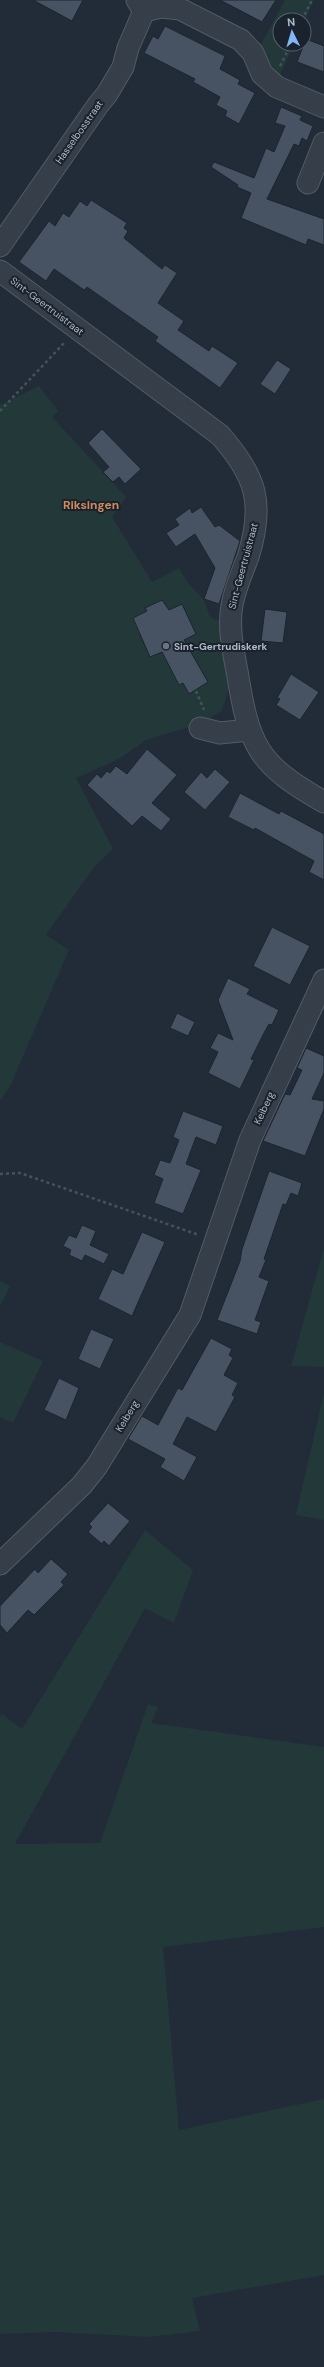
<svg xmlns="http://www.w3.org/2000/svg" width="324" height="2367" font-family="'DM Sans',sans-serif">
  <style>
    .green { fill: #233839; fill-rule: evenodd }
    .building { fill: #475362; stroke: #1c252f }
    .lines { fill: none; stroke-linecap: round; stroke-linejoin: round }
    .minor-casing { stroke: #525c67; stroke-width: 23 }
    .path { stroke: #415557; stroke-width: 2.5; stroke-dasharray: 3 3; stroke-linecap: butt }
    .minor { stroke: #353e49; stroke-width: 21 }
    .worship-dot { fill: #6b7280; stroke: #1a232d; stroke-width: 1.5 }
    .labels { text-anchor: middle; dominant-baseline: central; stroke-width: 4; stroke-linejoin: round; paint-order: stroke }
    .street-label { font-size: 10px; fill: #afb9c5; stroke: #1a232d }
    .poi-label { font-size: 10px; font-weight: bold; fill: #afb9c5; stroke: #1a232d; text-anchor: start }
    .quarter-label { font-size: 12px; font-weight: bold; fill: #d28a5d; stroke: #1a232d }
  </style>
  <rect width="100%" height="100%" fill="#212c38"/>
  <g class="green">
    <polygon points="285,0 314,0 304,23 304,20 280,20 280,44 294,44 279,77 273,74 260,46"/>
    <path d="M39,386l19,25 -6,6 74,80 -14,20 40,65 27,-14 9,15 16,17 6,17 10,4 10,63 -8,27 -23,13 -53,16 -27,19 -43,19 37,71 -19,18 -48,68 23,15 -59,136 -10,15v-696zM162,600l7,10 13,-6 14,30 -12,6 18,32h3l-2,1 5,9 -19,12 -6,-11 -4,2 -17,-33 -12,5 -11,-22 8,-24 -2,-3z"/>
    <polygon points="324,1248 324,1367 291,1366"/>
    <polygon points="0,1281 10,1286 0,1307"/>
    <polygon points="0,1342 43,1361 13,1423 0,1417"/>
    <polygon points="324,1393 324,1520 296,1515"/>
    <polygon points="145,1530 193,1570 174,1623 145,1608 15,1844 100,1843 148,1704 158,1707 151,1723 324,1747 324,1927 163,1947 179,2130 324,2099 324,2275 192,2298 200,2331 149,2337 55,2332 0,2334 0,1717 2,1714 22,1729"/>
  </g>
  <g class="building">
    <polygon points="33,0 83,0 72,21"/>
    <polygon points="220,0 276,0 262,22"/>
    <polygon points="165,26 225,56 220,69 240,80 238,84 255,93 239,124 225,116 227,111 216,105 220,97 193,82 195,79 144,53 153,36 158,39"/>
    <polygon points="306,39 324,46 324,72 297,62"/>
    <polygon points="281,107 302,116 300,120 313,126 307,141 302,138 299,146 294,144 267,199 324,219 324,245 308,239 306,245 241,218 251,193 237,187 238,185 211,167 214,162 254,178 266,148 274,152 285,126 275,123"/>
    <polygon points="91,200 127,223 124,228 128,231 124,238 162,269 165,265 177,273 158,303 184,321 178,330 209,351 212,346 238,363 220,388 155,341 158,337 87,287 84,290 54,269 46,281 19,262 49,221 55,226 63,213 69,217 80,201 87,206"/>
    <polygon points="277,360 291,369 275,394 260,384"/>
    <polygon points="102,429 141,469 125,484 119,477 113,482 103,472 109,467 88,443"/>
    <polygon points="201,507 215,527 219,525 240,541 219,604 204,599 215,568 195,534 176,547 166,533 179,525 175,519 190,508 192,513"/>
    <polygon points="162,600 169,610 182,604 196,634 184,640 208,682 189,694 183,683 179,685 162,652 150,657 133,618 147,611 145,608"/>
    <polygon points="265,609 287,612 283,643 261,641"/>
    <polygon points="291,674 319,692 300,720 276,705 280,699 277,698"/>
    <polygon points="147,749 177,775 152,803 171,819 161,831 142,816 132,826 87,785 97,774 101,778 107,771 110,773 116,766 127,774"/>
    <polygon points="215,769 230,782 205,810 184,792 201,772 207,778"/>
    <polygon points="240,793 279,814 281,811 324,834 324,880 309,872 314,861 255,828 254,830 228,817"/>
    <polygon points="272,927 310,946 290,985 253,966"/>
    <polygon points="228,978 250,989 247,994 279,1010 272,1025 269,1024 264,1033 251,1059 254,1060 240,1089 208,1073 218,1052 210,1048 218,1033 233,1040 218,1000"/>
    <polygon points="177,1013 195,1022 188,1036 170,1028"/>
    <polygon points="306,1048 324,1056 324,1073 312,1099 324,1101 324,1109 305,1156 263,1141 285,1094 290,1095 302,1070 297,1068"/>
    <polygon points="183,1111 223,1126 216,1145 196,1137 186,1164 201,1170 183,1214 154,1203 163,1179 154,1175 160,1160 170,1163 179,1140 173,1137"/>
    <polygon points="269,1171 302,1183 298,1196 291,1193 286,1205 283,1204 264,1259 266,1260 259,1277 269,1281 255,1320 261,1322 257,1334 217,1320 240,1261 242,1249"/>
    <polygon points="82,1225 96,1231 90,1245 109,1254 104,1264 85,1255 82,1261 69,1255 71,1250 63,1246 69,1235 76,1238"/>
    <polygon points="142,1232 165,1242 132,1316 98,1299 112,1269 123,1274"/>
    <polygon points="91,1329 114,1339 100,1369 78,1359"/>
    <polygon points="211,1338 232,1349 229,1355 233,1358 224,1375 238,1383 232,1395 235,1397 216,1432 187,1417 173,1444 197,1457 184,1481 160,1467 165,1459 128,1439 142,1416 158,1425 178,1388 182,1390"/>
    <polygon points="59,1378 79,1388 66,1420 44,1410"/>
    <polygon points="108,1503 130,1521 109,1546 104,1541 102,1544 88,1532 92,1527 89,1524"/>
    <polygon points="51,1559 68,1574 61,1582 64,1585 34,1615 28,1610 7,1633 0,1625 0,1606 35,1569 38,1573"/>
  </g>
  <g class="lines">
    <g class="minor-casing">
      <g id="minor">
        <polyline points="137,0 144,11 161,7 180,9 241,40 253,53 262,74 277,87 324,107"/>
        <polyline points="308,183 324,143"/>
        <polyline points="0,246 98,105 107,94 123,67 128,48 144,11"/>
        <path d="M0,271l220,164c36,41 45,68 28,122 -6,16 -13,31 -16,48 -4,22 1,45 5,66 12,75 20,93 87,131"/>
        <polyline points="200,728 220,733 249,730"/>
        <polyline points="0,1564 82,1485 97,1466 190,1315 250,1140 324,980"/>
      </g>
    </g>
    <g class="path">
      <polyline points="302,20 312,0"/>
      <polyline points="280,66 291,44"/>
      <polyline points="0,411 65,342"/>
      <polyline points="196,691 204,710"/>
      <polyline points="0,1174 20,1173 199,1235"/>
    </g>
    <use href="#minor" class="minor"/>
  </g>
  <circle class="worship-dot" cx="166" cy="646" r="4"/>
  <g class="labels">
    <g class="street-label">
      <text transform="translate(79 132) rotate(-55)">Hasselbosstraat</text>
      <text transform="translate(47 306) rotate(37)">Sint-Geertruistraat</text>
      <text transform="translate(243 566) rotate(-75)">Sint-Geertruistraat</text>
      <text transform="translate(264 1108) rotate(-65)">Keiberg</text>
      <text transform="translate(127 1416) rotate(-59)">Keiberg</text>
    </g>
    <g class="poi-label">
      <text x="174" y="646">Sint-Gertrudiskerk</text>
    </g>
    <g class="quarter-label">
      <text x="91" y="505">Riksingen</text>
    </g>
  </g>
  <g transform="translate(292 32) rotate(355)"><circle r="19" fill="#1a232d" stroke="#565f6a"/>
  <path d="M0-3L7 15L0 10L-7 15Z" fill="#83b5f7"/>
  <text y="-6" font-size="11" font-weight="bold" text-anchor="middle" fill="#afb9c5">N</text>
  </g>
</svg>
